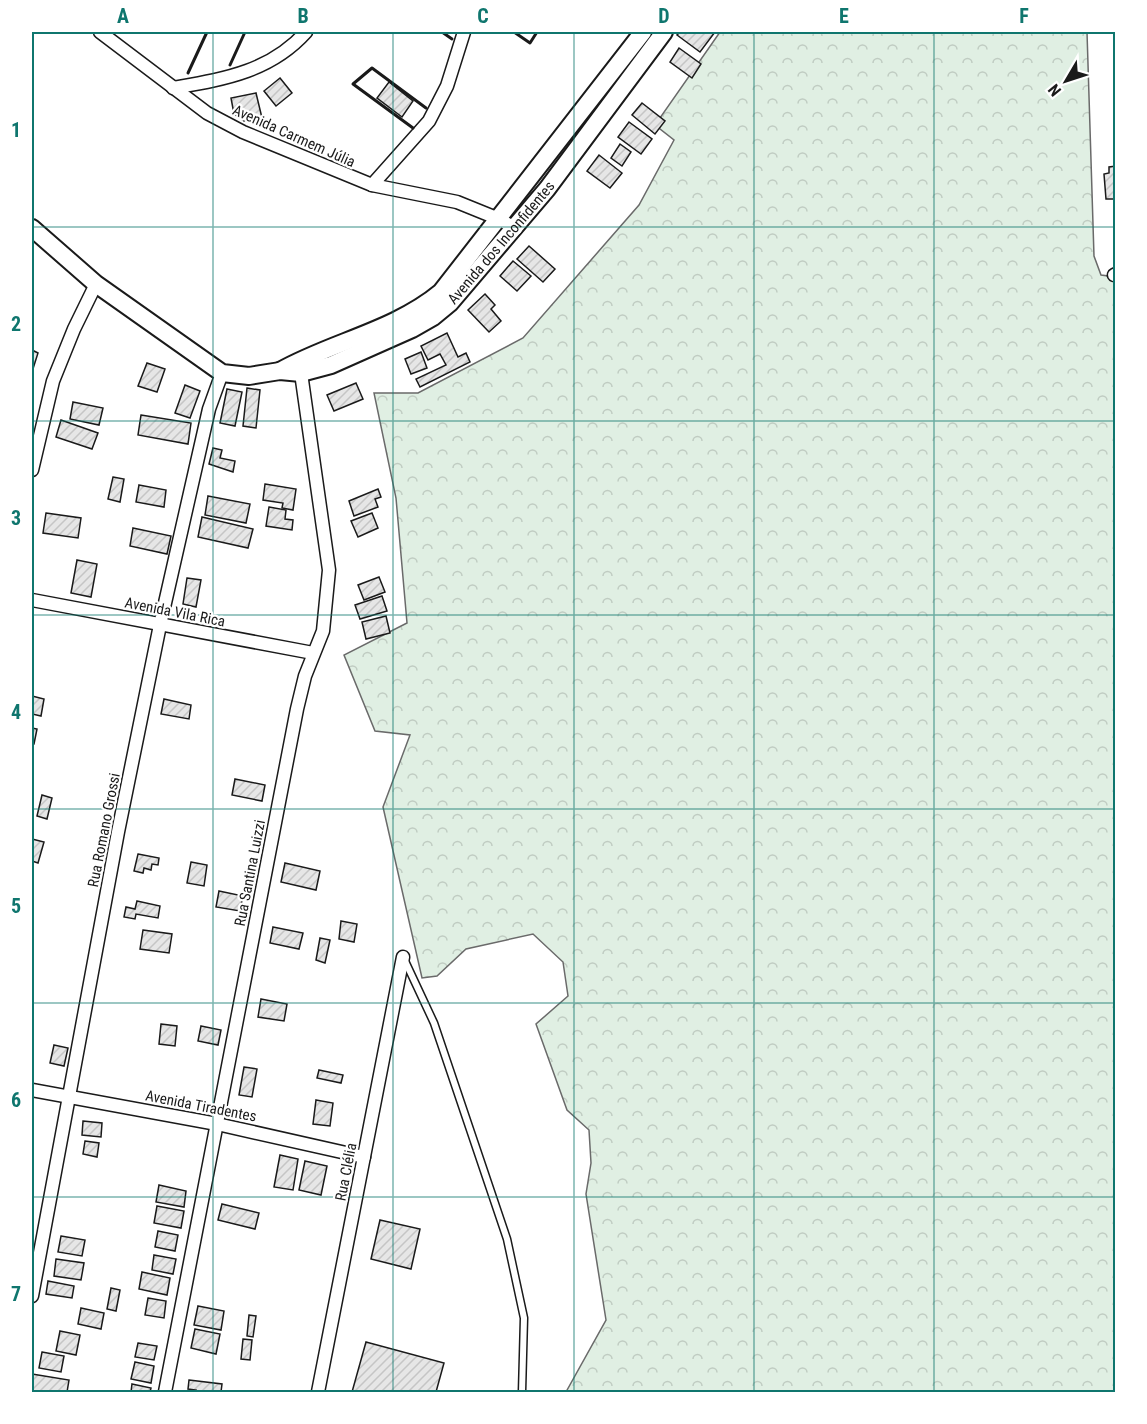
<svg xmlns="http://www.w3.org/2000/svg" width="1147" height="1424" font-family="'Roboto Condensed',sans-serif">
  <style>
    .forest { fill: url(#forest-crowns); stroke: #6a6a6a; stroke-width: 1.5 }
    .building { fill: url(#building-hatch); stroke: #1a1a1a; stroke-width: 1.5 }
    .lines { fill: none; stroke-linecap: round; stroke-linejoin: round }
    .lane-casing { stroke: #1a1a1a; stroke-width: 9 }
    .street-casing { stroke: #1a1a1a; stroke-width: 15 }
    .secondary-casing { stroke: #1a1a1a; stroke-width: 20 }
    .lane { stroke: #fff; stroke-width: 6 }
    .street { stroke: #fff; stroke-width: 12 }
    .secondary { stroke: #fff; stroke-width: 16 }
    .wall { stroke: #1a1a1a; stroke-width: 3 }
    .grid { fill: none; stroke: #0f766e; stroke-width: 1.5; stroke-opacity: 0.55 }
    .labels { text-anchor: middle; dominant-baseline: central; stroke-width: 4.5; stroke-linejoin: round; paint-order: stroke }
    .street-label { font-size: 15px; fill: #1a1a1a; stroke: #fff }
    .neatline { fill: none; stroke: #0f766e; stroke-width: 2 }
    .grid-label { font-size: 20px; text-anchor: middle; font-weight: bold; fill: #0f766e }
  </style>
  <defs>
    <pattern id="forest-crowns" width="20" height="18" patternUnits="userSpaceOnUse" patternTransform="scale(1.5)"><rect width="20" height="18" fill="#e0efe3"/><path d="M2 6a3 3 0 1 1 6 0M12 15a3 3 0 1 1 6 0" fill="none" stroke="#c0ccc2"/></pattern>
    <pattern id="building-hatch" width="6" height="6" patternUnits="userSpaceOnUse" patternTransform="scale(1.5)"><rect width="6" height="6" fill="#e6e6e6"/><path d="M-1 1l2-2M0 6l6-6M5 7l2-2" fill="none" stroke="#c5c5c5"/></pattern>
  </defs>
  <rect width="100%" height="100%" fill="#fff"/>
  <polygon class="forest" points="720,32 1087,32 1094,256 1101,275 1116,277 1115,1392 566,1392 606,1320 586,1194 591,1163 589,1130 567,1110 536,1024 568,996 563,962 533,934 466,949 437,976 422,978 383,807 410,735 375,731 344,655 407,623 396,498 374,393 418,393 523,338 639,205 674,140 655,125"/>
  <g class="building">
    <polygon points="680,32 715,32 700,52 677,35"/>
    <polygon points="679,48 701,64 692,78 670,62"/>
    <polygon points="280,78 292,93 276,106 264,91"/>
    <polygon points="389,82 413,101 402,117 377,98"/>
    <polygon points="256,93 262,118 244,121 234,114 231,98"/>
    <polygon points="642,103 665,121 655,134 632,115"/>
    <polygon points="629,122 652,139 641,154 618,137"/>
    <polygon points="620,144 631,152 622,166 611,158"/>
    <polygon points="599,155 622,173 610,188 587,171"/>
    <polygon points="1116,166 1116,199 1106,199 1104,174 1109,173 1109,167"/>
    <polygon points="529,246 555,269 543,282 517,259"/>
    <polygon points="513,261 531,276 517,291 500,276"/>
    <polygon points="485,294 495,305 491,309 501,321 489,332 468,310"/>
    <polygon points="447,333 458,357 466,353 470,362 420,387 416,379 446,365 440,354 428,360 421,346"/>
    <polygon points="32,350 38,353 32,372"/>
    <polygon points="421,352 427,368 411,374 405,359"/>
    <polygon points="147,363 165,369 157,392 138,386"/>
    <polygon points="356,383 363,399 334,411 327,395"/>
    <polygon points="185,385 200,391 190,418 175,413"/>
    <polygon points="247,388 260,390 256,428 243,426"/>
    <polygon points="227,389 242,392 235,426 220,423"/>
    <polygon points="73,402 103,408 99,425 70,419"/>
    <polygon points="141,415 191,423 188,444 138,435"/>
    <polygon points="61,420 98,433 92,449 56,437"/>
    <polygon points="213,448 222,450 220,458 235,461 233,472 209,464"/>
    <polygon points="113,477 124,479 120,502 108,499"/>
    <polygon points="265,484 296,489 293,510 282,508 283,503 263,500"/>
    <polygon points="139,485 166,490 164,507 136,502"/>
    <polygon points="378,489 381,497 375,499 378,507 354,516 349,501"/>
    <polygon points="208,496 250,504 246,523 205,515"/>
    <polygon points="269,507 286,510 285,519 293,520 292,530 266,526"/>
    <polygon points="46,513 81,518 78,538 43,533"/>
    <polygon points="372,513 378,528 358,537 351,521"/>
    <polygon points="202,517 253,529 248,548 198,537"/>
    <polygon points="133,528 171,536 167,554 130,546"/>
    <polygon points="77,560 97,564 91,597 71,593"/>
    <polygon points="379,577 385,592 364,600 358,585"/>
    <polygon points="187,578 201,580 196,607 183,604"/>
    <polygon points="382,596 387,611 360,619 355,605"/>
    <polygon points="386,616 390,633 366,639 362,622"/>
    <polygon points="32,696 44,699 41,716 32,714"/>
    <polygon points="164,699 191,705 189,719 161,714"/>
    <polygon points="32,728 37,729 34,744 32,744"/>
    <polygon points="235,779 265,785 262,801 232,795"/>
    <polygon points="42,795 52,798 47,819 37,816"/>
    <polygon points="32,839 44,842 38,863 32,861"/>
    <polygon points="138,854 159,858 158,865 152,864 151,870 144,868 143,873 134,871"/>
    <polygon points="191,862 207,865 204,886 187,883"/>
    <polygon points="285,863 320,871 316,890 281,882"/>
    <polygon points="219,891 243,896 240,911 216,907"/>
    <polygon points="137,901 160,906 158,918 136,914 135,919 124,917 126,907 135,909"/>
    <polygon points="341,921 357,924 354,942 339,939"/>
    <polygon points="273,927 303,933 299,949 270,943"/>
    <polygon points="143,930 172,934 169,953 140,949"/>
    <polygon points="320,938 330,940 325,963 316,960"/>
    <polygon points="261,999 287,1004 284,1021 258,1017"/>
    <polygon points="161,1024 177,1026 175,1046 159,1044"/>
    <polygon points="201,1026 221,1030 218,1045 198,1041"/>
    <polygon points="54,1045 68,1048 64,1066 50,1063"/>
    <polygon points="244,1067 257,1069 252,1097 239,1095"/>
    <polygon points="319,1070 343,1075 341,1083 317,1078"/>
    <polygon points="316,1100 333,1103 330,1126 313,1124"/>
    <polygon points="83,1121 102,1123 101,1137 82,1135"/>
    <polygon points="85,1141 99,1143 97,1157 83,1154"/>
    <polygon points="280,1155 298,1159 293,1190 274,1187"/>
    <polygon points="305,1161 327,1166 321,1195 299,1190"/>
    <polygon points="159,1185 186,1191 184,1207 156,1202"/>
    <polygon points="222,1204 259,1213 255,1229 218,1220"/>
    <polygon points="157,1206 184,1211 181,1228 154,1223"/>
    <polygon points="380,1220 420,1229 411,1269 371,1259"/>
    <polygon points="158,1231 178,1235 175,1251 155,1247"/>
    <polygon points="61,1236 85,1240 82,1256 58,1252"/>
    <polygon points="154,1255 176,1259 173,1274 152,1270"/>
    <polygon points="56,1259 84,1263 81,1280 54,1276"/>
    <polygon points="142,1272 170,1278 167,1295 139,1289"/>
    <polygon points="48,1281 74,1286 72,1298 46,1294"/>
    <polygon points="111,1288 120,1290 116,1311 107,1309"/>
    <polygon points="148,1298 166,1301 164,1318 145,1315"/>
    <polygon points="198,1306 224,1311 221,1330 194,1325"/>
    <polygon points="81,1308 104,1313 101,1329 78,1324"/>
    <polygon points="249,1315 256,1316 253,1337 247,1336"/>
    <polygon points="195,1329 220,1334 216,1354 191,1348"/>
    <polygon points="60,1331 80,1335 76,1355 56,1351"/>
    <polygon points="243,1339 252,1340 250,1360 241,1359"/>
    <polygon points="366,1342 444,1363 436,1392 352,1392"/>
    <polygon points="138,1343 157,1346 154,1360 135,1357"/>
    <polygon points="42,1352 64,1356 61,1372 39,1368"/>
    <polygon points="135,1362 154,1366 151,1383 131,1379"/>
    <polygon points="32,1374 69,1380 67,1392 32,1392"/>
    <polygon points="189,1380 222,1384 221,1392 195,1392 196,1390 188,1389"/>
    <polygon points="132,1384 151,1388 150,1392 131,1392"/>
  </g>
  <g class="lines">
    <g class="lane-casing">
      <polyline id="lane" points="405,961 434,1023 507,1239 524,1318 522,1392"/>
    </g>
    <g class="street-casing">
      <g id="street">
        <polyline points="100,32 207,113 243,132 372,185 457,202 499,219 516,229"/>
        <path d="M173,88c51,-9 97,-16 133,-56"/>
        <polyline points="372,185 429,121 447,86 464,32"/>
        <polyline points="1114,275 1116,274"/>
        <polyline points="32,470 53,381 74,329 96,284"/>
        <polyline points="32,600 313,653"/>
        <polyline points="32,1090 217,1124 364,1157"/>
        <polyline points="32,1296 118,832 160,625 209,409 222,373"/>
        <polyline points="165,1392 297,709 305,676 323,631 329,570 300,366"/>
        <polyline points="318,1392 403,957"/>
      </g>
    </g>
    <g class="secondary-casing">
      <g id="secondary">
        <path id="s1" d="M32,228l64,56 126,89 27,3 31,-5 21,2 30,-8 81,-36 21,-12 17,-14 97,-114 117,-157"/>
        <path d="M280,371c51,-29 114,-40 161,-79l202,-260"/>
      </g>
    </g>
    <use href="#lane" class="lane"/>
    <use href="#street" class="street"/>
    <use href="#secondary" class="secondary"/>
    <g class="wall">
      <polyline points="442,32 452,39"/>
      <polyline points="514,32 530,43 537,32"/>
      <polyline points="230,65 245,32"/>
      <polyline points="188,73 207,32"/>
      <polyline points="413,128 353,84 372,68 426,108"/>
    </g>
  </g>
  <path class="grid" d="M213,32v1360M393,32v1360M574,32v1360M754,32v1360M934,32v1360M32,227h1084M32,421h1084M32,615h1084M32,809h1084M32,1003h1084M32,1197h1084"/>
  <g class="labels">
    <g class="street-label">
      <text transform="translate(294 136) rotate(24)">Avenida Carmem Júlia</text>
      <text stroke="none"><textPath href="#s1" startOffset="564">Avenida dos Inconfidentes</textPath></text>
      <text transform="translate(175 612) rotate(11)">Avenida Vila Rica</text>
      <text transform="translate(104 830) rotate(-79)">Rua Romano Grossi</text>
      <text transform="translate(250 873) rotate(-79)">Rua Santina Luizzi</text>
      <text transform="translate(201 1106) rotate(11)">Avenida Tiradentes</text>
      <text transform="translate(346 1172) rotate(-79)">Rua Clélia</text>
    </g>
  </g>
  <rect width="1147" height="1424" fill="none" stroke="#ffffff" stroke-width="66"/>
  <g transform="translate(1066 81) rotate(231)" stroke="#ffffff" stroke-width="4.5" paint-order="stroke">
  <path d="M0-4.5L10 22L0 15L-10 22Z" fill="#1a1a1a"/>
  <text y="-9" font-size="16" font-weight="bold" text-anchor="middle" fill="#1a1a1a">N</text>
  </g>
  <rect x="33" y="33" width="1081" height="1358" class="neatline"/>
  <g class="grid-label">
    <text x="123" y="23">A</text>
    <text x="303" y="23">B</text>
    <text x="483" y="23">C</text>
    <text x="664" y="23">D</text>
    <text x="844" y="23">E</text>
    <text x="1024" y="23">F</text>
    <text x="16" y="137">1</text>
    <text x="16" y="331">2</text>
    <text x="16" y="525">3</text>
    <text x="16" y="719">4</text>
    <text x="16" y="913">5</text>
    <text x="16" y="1107">6</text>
    <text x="16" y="1301">7</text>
  </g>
</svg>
